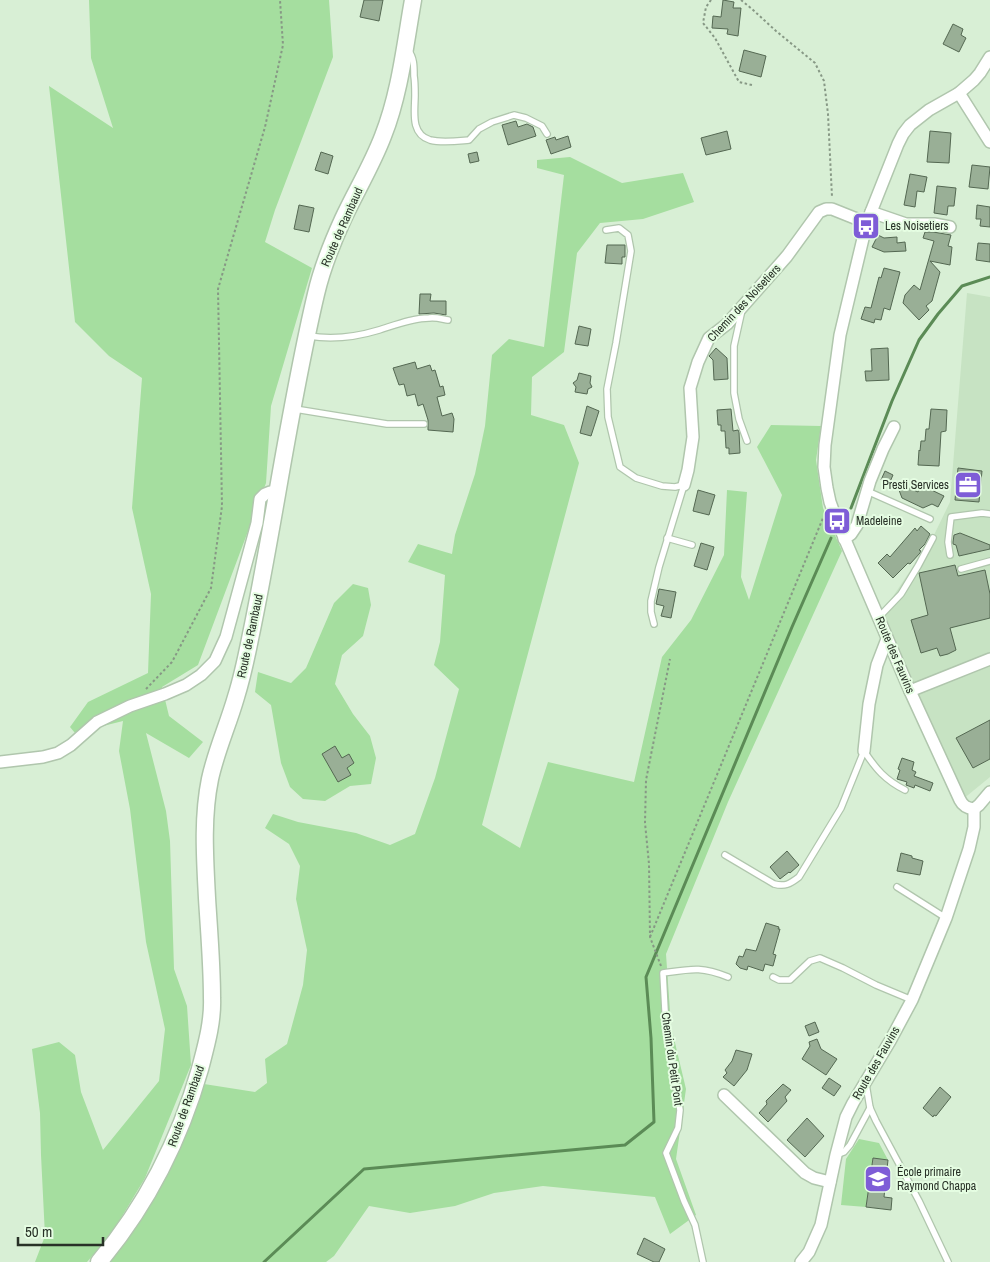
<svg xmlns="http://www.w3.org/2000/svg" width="990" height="1262" font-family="'Archivo Narrow',sans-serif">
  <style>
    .built { fill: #c7e3c3 }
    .green { fill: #a5de9f }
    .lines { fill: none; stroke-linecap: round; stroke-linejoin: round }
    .stream { stroke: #5b8b56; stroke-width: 3 }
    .building { fill: #99af96; stroke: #546852 }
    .lane-casing { stroke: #b0c6ad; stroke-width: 8 }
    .street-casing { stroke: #b0c6ad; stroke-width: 14 }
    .secondary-casing { stroke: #b0c6ad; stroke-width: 19 }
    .path { stroke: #879885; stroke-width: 2; stroke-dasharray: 2.5 2.5; stroke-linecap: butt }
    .lane { stroke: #fff; stroke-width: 5.5 }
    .street { stroke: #fff; stroke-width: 11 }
    .secondary { stroke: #fff; stroke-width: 16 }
    .labels { text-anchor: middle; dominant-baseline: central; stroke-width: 4; stroke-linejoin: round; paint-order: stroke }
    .poi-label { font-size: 12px; fill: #283127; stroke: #e5fde2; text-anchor: start }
    .street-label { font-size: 12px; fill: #283127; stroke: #e5fde2 }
  </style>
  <rect width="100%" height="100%" fill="#d8efd5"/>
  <polygon class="built" points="967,293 990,297 990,777 957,804 878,634 888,604 934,535 950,502"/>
  <g class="green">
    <polygon points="89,0 329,0 333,57 275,210 265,242 312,268 271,406 266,483 198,665 162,687 169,716 203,742 189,758 146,733 166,811 170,841 174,969 187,1006 191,1065 145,1178 112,1233 87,1262 35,1262 45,1236 41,1155 40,1113 32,1049 59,1042 75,1055 81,1092 103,1150 159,1081 165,1029 146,942 130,809 119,751 123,721 75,733 70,727 88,702 148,673 151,594 132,508 142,378 109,356 75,322 49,86 113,128 91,58"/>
    <polygon points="570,157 622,183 683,173 694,202 643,219 600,223 577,253 564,352 532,377 531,415 564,425 579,463 482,825 520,848 548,762 634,782 662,657 691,620 724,555 727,490 747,492 741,577 749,600 782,495 757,447 771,425 821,426 816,460 823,508 842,551 728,802 666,954 671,1026 686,1089 676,1159 696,1215 670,1234 655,1197 543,1186 494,1193 455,1206 410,1213 369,1206 334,1256 326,1262 107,1262 124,1240 156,1194 183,1137 204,1084 255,1092 267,1083 265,1059 287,1044 303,985 307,950 296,899 300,866 289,844 265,828 273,814 298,822 356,833 390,845 415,834 435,778 459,689 434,665 440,642 445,575 408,562 418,544 452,554 455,535 475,474 485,426 492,355 509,339 544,347 564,175 537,168 537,160"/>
    <polygon points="353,584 368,588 371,605 363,636 342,655 335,684 353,714 370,736 376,758 371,784 350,786 325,801 303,799 290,787 281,763 271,705 255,692 258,672 291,683 306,668 334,603"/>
    <polygon points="859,1139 879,1143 888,1160 873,1159 866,1207 841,1205 846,1159"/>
  </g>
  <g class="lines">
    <g class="stream">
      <polyline points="851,508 892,401 919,340 938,314 962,286 990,277"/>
      <polyline points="264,1262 364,1169 625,1145 654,1122 651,1038 646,977 792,627 831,538"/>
    </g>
  </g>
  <g class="building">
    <polygon points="364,0 383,0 379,21 360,17"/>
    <polygon points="723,0 734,2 733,8 741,8 738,36 727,34 728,29 712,28 713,16 721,17"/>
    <polygon points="953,24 963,29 961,35 966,38 959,52 943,44"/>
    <polygon points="744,50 766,56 761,77 739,71"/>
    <polygon points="516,121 518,127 527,124 533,127 536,136 508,145 502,125"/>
    <polygon points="727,131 731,149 706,155 701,138"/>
    <polygon points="930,131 951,133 949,163 927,162"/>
    <polygon points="568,136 571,147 551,154 546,140 555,137 556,140"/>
    <polygon points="321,152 333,156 328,174 315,170"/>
    <polygon points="477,152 479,161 470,163 468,154"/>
    <polygon points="972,165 990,167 988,189 969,187"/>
    <polygon points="910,174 927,177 924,192 917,191 915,207 904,205"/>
    <polygon points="937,186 956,188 954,206 948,206 947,215 934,213"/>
    <polygon points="299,205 314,208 309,232 294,229"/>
    <polygon points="977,205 990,207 990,227 980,226 981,219 976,219"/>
    <polygon points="925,232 933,232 951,235 948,246 952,247 950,265 930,261 940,272 932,301 926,306 929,310 919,320 903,303 905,295 914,285 920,290 934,241 923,238"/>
    <polygon points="878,235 884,238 897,237 897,243 905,242 906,251 884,252 872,247"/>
    <polygon points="978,243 990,244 990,262 976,260"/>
    <polygon points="607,245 625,245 625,257 622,257 622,264 605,263"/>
    <polygon points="884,268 900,272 890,310 884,308 881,320 875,319 874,323 861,319 865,307 871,308 879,277 881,278"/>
    <polygon points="420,294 431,294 430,301 446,301 446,315 434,313 419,314"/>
    <polygon points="579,326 591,329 588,346 575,344"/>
    <polygon points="716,348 727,358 728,379 714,380 713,360 709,356"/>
    <polygon points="888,348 889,380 866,381 865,371 872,371 871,349"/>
    <polygon points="415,362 417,369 430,365 432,371 435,370 440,387 443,386 445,395 437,397 442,416 452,413 454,419 453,432 428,430 428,420 423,404 418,406 415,394 407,396 404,384 399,385 393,368"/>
    <polygon points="579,373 591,376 590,383 592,387 588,389 587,394 575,392 576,387 573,383 577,380"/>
    <polygon points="587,406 599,411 591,436 580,433"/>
    <polygon points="731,409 733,431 738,430 739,432 740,453 729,454 729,448 726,448 725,431 721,431 721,425 718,425 717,410"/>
    <polygon points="931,409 947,410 946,431 941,432 939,466 918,465 919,450 920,451 921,441 925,441 926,429 929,429"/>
    <polygon points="958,468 982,471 979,502 955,500"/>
    <polygon points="885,471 893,475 889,484 881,480"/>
    <polygon points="921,485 944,496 938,507 932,504 923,508 902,498 899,490 907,487 918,492"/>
    <polygon points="698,490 715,495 709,515 693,511"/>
    <polygon points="921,526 930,534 925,544 919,550 921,551 920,553 910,564 908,563 893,578 878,563 887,554 890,557 915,528 917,531"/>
    <polygon points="960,533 990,545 990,549 959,556 956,545 953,544 953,542 954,535"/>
    <polygon points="701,543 714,547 707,570 694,566"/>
    <polygon points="955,565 958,576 985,570 990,594 990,618 950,628 956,650 948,654 940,656 937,648 921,653 911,620 928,615 919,573"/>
    <polygon points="659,589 676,592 671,618 661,616 664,606 656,604"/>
    <polygon points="990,720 990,759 973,768 956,738"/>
    <polygon points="335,746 342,758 349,754 354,763 347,768 351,775 338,782 322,754"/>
    <polygon points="902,758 914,762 912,770 916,772 914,776 933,783 930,791 915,785 914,788 906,785 907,782 897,779 900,770 898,769"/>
    <polygon points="787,851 799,865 790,873 789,872 780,879 770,867"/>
    <polygon points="901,853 912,856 912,858 923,861 920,875 897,871"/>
    <polygon points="766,923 779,927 778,929 780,929 773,954 776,955 773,966 765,964 763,971 748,966 747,970 740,968 736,964 739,956 743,957 746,949 756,951"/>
    <polygon points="815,1022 819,1032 809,1036 805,1026"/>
    <polygon points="817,1039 821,1049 837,1059 826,1075 802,1059 810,1046 809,1042"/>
    <polygon points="736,1050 752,1054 747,1070 734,1086 723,1077 727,1073 725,1070 732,1061"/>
    <polygon points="829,1078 841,1086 834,1096 822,1088"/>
    <polygon points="783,1084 791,1090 785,1097 787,1101 768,1122 759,1113 767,1104 766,1101"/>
    <polygon points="940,1087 951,1097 936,1116 934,1115 933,1117 923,1108"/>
    <polygon points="807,1118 824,1136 805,1157 787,1140"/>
    <polygon points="873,1158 888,1160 884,1197 892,1198 891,1210 866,1207"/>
    <polygon points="644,1238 665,1249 659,1262 654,1262 637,1254"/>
  </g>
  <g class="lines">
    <g class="lane-casing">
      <g id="lane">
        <path d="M408,50c6,7 6,16 6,26 1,6 1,13 1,19 0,16 -5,39 15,45 12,3 27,1 39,0l10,-11 13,-7 22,-7 12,3 16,8 5,8"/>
        <polyline points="606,230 619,228 628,235 631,251 616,343 607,389 608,417 620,467 636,478 662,486 675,487 684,485"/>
        <polyline points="742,310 734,346 734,393 739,419 747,441"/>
        <path d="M309,336c24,4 47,1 70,-6 16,-5 33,-12 50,-12 6,-1 13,1 19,2"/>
        <polyline points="295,409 387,424 424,424"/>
        <polyline points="867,491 930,519"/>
        <polyline points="667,538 692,545"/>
        <polyline points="950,555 948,542 951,517 982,513 990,514"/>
        <polyline points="961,569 990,561"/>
        <polyline points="879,617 901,594 918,566 933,538"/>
        <polyline points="654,624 651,612 651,601 659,567 684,485"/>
        <path d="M864,751c12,18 21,29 41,39"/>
        <path d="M725,855l49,29c11,3 16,0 25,-7l42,-69 23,-57"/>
        <polyline points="897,887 946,918"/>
        <polyline points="773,977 779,980 790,980 810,961 820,958 843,968 876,985 912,1000"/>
        <polyline points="866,1084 870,1108 876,1121 919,1201 948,1262"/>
        <polyline points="836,1155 844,1152 850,1145 870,1108"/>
        <path d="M703,1262l-8,-37 -11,-24 -18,-48 12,-25 2,-18 -14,-81 -3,-56c28,-4 38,-7 65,4"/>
      </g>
    </g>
    <g class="street-casing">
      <g id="street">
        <polyline points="959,93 990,142"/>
        <polyline points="871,212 906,224 934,224 950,227"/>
        <polyline points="684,485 688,470 693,437 690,388 698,362 709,338 727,324 787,256 819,212 826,209 832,209 867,223"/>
        <polyline points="844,539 851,534 857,525 870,481 883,449 894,427"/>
        <polyline points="910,691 990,659"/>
        <polyline points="864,751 869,704 877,665 887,639"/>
        <polyline points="0,762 43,757 58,753 71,745 97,722 130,706 165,694 186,685 201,675 215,661 226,637 257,523 260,499 265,494 270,492 278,492"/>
        <path d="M974,809c-7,-1 -11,-3 -14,-9l-50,-109 -73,-170 -7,-19 -3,-14 -3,-21 1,-22 15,-110 26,-109 5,-14 27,-68 5,-10 7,-9 19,-15 30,-17 15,-13 6,-7 10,-16"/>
        <polyline points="974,809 979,805 990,792"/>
        <polyline points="724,1095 805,1173 814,1178 830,1182"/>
        <polyline points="801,1262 809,1252 821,1225 836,1155 846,1117 853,1103 890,1041 912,1000 946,918 969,849 974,827 974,809"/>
      </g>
    </g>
    <g class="secondary-casing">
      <path id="secondary" d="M99,1262c47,-56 81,-123 101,-193 6,-23 13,-47 12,-71 0,-33 -3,-67 -5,-100 -2,-39 -5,-80 3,-119 6,-28 18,-54 26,-82 6,-19 10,-38 14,-58 24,-114 39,-231 66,-345 6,-26 16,-51 27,-75 13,-28 29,-54 40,-83 17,-43 22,-91 30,-136"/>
    </g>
    <g class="path">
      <polyline points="711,0 706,7 703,23 715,38 739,82 752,85"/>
      <polyline points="741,0 752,9 776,31 815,63 824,81 828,114 832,197"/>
      <polyline points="146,689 172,662 211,588 222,506 218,289 265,127 283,45 280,0"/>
      <polyline points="650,937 823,518"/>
      <polyline points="661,966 650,937 649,864 645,823 646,780 670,659"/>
    </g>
    <use href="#lane" class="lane"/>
    <use href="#street" class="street"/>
    <use href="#secondary" class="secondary"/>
  </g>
  <defs>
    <g id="bus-square" transform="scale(1.4375)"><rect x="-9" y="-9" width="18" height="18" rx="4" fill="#7e5dd7" stroke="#e5fde2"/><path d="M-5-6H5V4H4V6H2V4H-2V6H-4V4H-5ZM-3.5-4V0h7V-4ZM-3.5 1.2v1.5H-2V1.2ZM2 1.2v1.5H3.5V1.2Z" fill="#fff"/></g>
    <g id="office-square" transform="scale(1.4375)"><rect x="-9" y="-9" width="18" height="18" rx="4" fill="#7e5dd7" stroke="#e5fde2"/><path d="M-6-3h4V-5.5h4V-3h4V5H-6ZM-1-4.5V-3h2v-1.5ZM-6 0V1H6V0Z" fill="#fff"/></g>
    <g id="school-square" transform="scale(1.4375)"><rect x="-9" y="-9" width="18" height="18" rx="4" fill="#7e5dd7" stroke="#e5fde2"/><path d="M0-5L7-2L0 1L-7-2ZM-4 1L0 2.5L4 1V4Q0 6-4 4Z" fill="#fff"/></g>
  </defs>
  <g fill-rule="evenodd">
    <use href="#bus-square" x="866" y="226"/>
    <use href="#office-square" x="968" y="485"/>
    <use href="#bus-square" x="837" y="521"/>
    <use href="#school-square" x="878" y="1179"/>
  </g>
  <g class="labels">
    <g class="poi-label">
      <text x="885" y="226">Les Noisetiers</text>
      <text x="949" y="485" text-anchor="end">Presti Services</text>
      <text x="856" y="521">Madeleine</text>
      <text x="897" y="1172">École primaire<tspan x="897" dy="14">Raymond Chappa</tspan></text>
    </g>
    <g class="street-label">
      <text transform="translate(342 227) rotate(-66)">Route de Rambaud</text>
      <text transform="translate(744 303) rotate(-47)">Chemin des Noisetiers</text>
      <text transform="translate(250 636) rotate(-78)">Route de Rambaud</text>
      <text transform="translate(895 655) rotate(67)">Route des Fauvins</text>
      <text transform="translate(672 1059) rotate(82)">Chemin du Petit Pont</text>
      <text transform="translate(876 1063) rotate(-60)">Route des Fauvins</text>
      <text transform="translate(186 1106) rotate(-70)">Route de Rambaud</text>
    </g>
  </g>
  <path d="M18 1237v8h85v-8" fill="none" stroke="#283127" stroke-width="2.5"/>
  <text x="25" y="1237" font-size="15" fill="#283127" stroke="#e5fde2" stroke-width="4" paint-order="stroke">50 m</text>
</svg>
